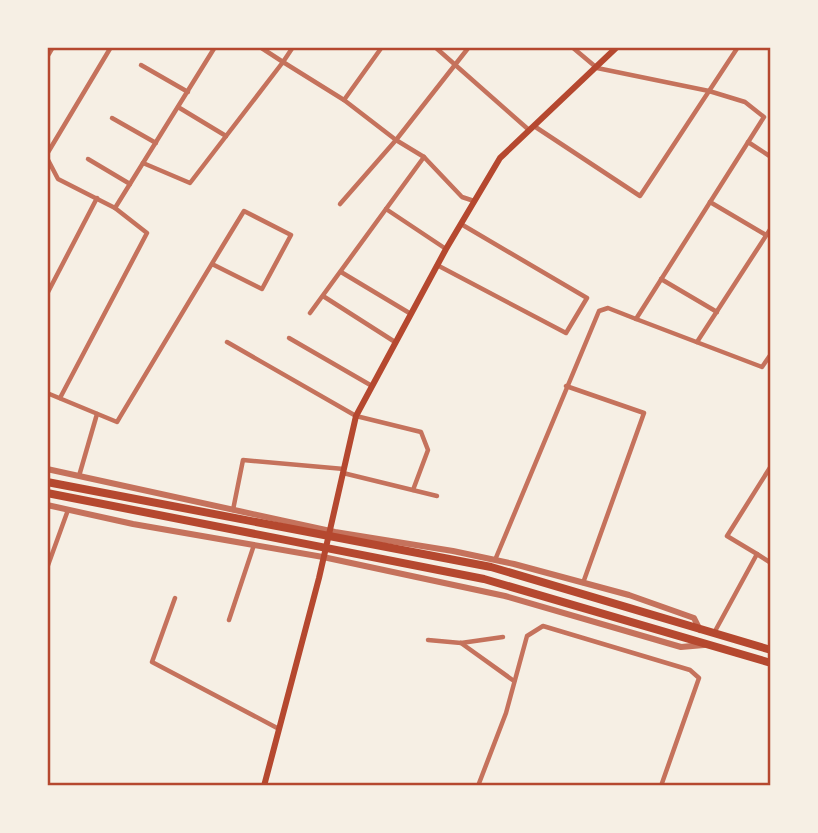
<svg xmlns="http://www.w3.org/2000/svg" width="818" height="833" font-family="Rubik,sans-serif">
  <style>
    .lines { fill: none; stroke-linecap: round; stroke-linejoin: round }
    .minor { stroke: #c5725c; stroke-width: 4.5 }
    .tertiary { stroke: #c5725c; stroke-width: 6 }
    .secondary { stroke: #b5482f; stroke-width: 6 }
    .trunk { stroke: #b5482f; stroke-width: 8 }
    .neatline { fill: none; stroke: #b5482f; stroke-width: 2.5 }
  </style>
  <rect width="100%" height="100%" fill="#f6efe4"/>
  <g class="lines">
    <g class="minor">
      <polyline points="260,47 283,62 293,47"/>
      <polyline points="435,47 529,130"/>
      <polyline points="572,47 597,68 709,91 745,102 764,117 636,319 762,367 771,354"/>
      <polyline points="47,57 53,47"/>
      <polyline points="141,65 188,92"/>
      <polyline points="178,107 226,136"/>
      <polyline points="112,118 156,143"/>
      <polyline points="534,126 640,196 738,47"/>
      <polyline points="748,142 771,157"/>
      <polyline points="47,154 111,47"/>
      <polyline points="424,157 462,197 474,201"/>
      <polyline points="47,158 58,179 115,208 215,47"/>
      <polyline points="88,159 130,184"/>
      <polyline points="143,163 190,183 283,62 344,100"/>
      <polyline points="710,202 766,235"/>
      <polyline points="340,204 396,140 469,47"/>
      <polyline points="386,209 446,249"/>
      <polyline points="437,265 566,333 587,298 461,224"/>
      <polyline points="341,272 411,314"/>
      <polyline points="661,279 717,312"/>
      <polyline points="47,294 97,198"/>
      <polyline points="323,296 395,342"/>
      <polyline points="310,313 424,157 396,140 344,100 382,47"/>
      <polyline points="289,338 372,386"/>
      <polyline points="227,342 356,416 421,432 428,450 413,490"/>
      <polyline points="697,342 771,228"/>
      <polyline points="566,386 644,413 583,583"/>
      <path d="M47,393l70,29c42,-70 84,-141 127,-211l47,24 -29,54 -50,-25"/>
      <polyline points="60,398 147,233 115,208"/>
      <polyline points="343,473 437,496"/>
      <polyline points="79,476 97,414"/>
      <polyline points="233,510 243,460 344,469"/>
      <polyline points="757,554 727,536 771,466"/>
      <polyline points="495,560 599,311 608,308 636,319"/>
      <polyline points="47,568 68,510"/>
      <polyline points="175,598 152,662 279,729"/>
      <polyline points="229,620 254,545"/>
      <polyline points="714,633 757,554 771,563"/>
      <polyline points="428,640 461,643 503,637"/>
      <polyline points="461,643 514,681"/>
      <polyline points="478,786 506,713 527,636 543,626 690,670 699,678 661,786"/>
    </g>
    <g class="tertiary">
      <polyline points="47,469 335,532 453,551 514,564 629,595 694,618 700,630"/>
      <polyline points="47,505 133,524 323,557 505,596 681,647 704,645"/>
    </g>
    <polyline class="secondary" points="264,786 319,578 356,416 446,249 500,158 617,47"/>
    <g class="trunk">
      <polyline points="47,482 491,567 771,650"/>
      <polyline points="47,493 484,579 771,663"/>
    </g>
  </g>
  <rect width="818" height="833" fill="none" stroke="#f6efe4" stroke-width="98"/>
  <rect x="49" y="49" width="720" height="735" class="neatline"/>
</svg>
